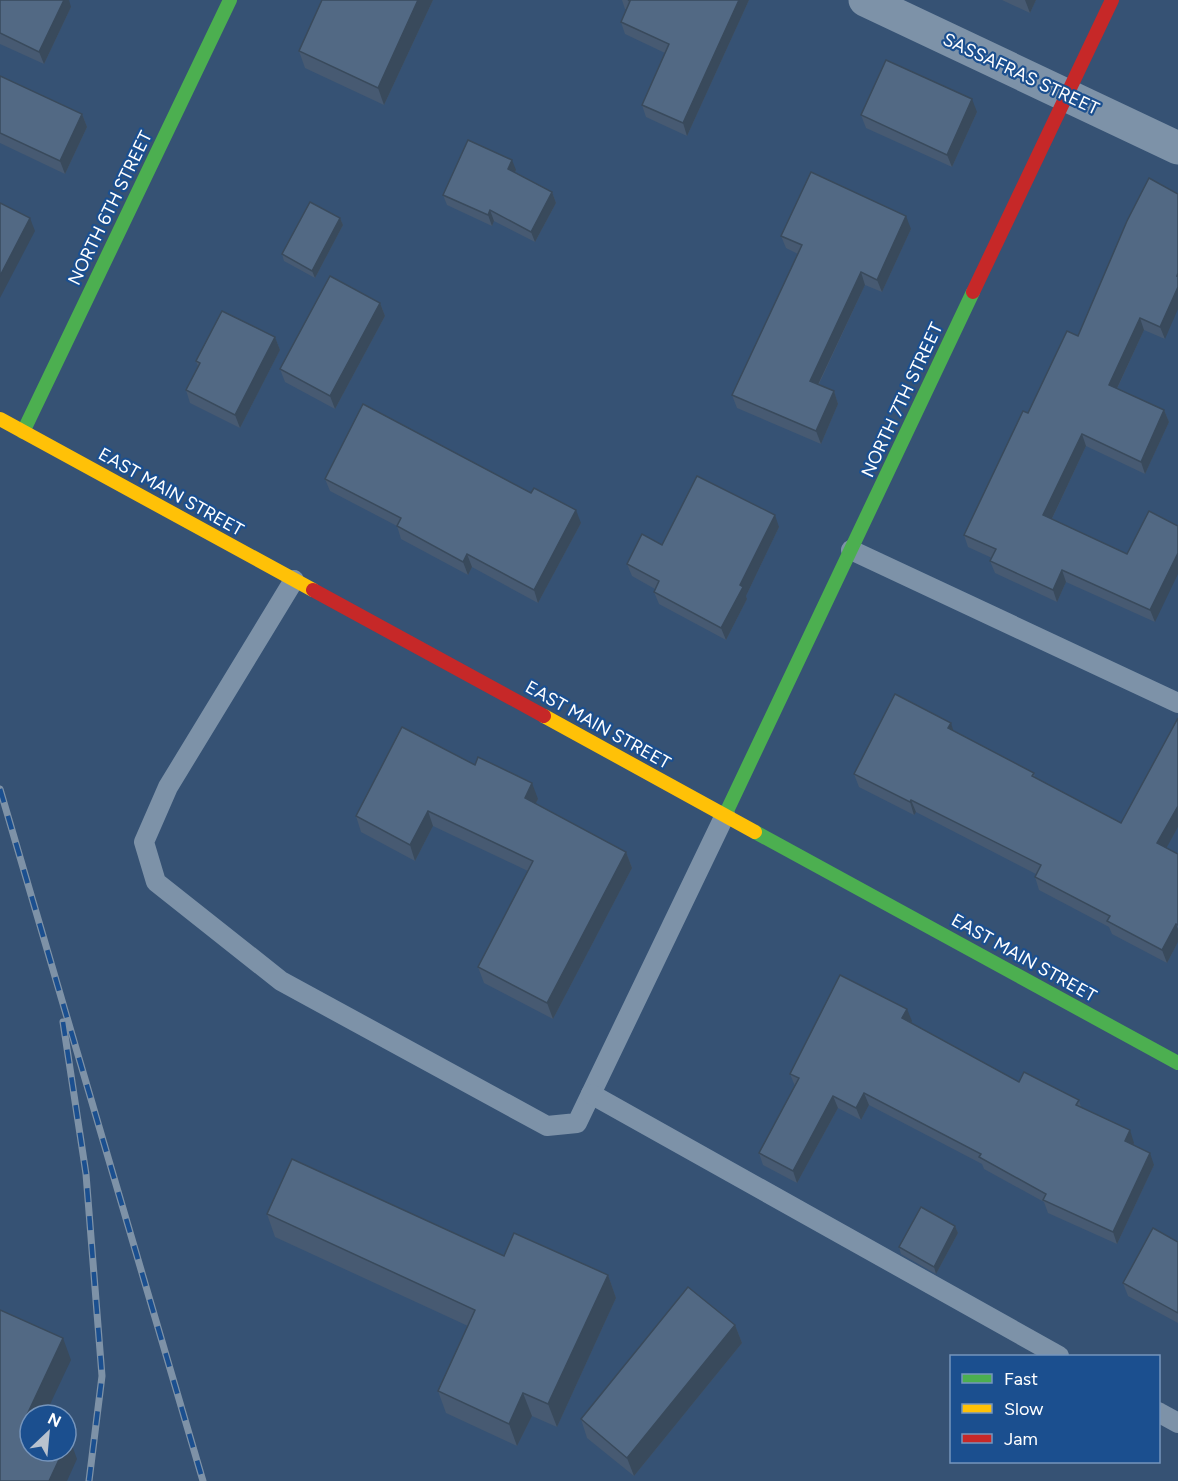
<svg xmlns="http://www.w3.org/2000/svg" width="1178" height="1481" font-family="Figtree,sans-serif">
  <style>
    .lines { fill: none; stroke-linecap: round; stroke-linejoin: round }
    .lane { stroke: #7d92a8; stroke-width: 20 }
    .street { stroke: #7d92a8; stroke-width: 33 }
    .fast { stroke: #4caf50; stroke-width: 14 }
    .slow { stroke: #ffc107; stroke-width: 14 }
    .jam { stroke: #c62828; stroke-width: 14 }
    .rail-casing { stroke: #7e92a7; stroke-width: 7 }
    .rail { stroke: #1b4f8f; stroke-width: 4.5; stroke-dasharray: 14; stroke-linecap: butt }
    .wall { fill: #475a72 }
    .shaded-wall { fill: #394a5c }
    .building { fill: #526984; stroke: #394a5c; stroke-width: 1.5 }
    .labels { text-anchor: middle; dominant-baseline: central; stroke-width: 4.5; stroke-linejoin: round; paint-order: stroke }
    .street-label { font-size: 18px; fill: #fff; stroke: #1b4f8f }
  </style>
  <rect width="100%" height="100%" fill="#365274"/>
  <g class="lines">
    <g class="lane">
      <polyline points="851,550 1178,703"/>
      <polyline points="294,580 168,787 144,842 156,882 281,981 547,1126 577,1123 725,815"/>
      <polyline points="591,1094 1059,1356"/>
      <polyline points="1158,1412 1178,1423"/>
    </g>
    <polyline class="street" points="865,0 1178,148"/>
    <g class="fast">
      <polyline points="23,432 230,0"/>
      <polyline points="725,815 973,292"/>
      <polyline points="755,832 1178,1063"/>
    </g>
    <g class="slow">
      <polyline points="0,419 313,590"/>
      <polyline points="544,716 755,832"/>
    </g>
    <g class="jam">
      <polyline points="973,292 1112,0"/>
      <polyline points="313,590 544,716"/>
    </g>
    <g class="rail-casing">
      <g id="rail">
        <polyline points="0,789 203,1481"/>
        <polyline points="63,1022 86,1174 102,1376 89,1481"/>
      </g>
    </g>
    <use href="#rail" class="rail"/>
  </g>
  <g class="wall">
    <polygon points="0,0 71,7 44,64 0,44"/>
    <polygon points="322,0 433,0 384,105 305,68 299,51"/>
    <polygon points="622,0 749,0 687,136 646,117 642,105 665,53 625,34 621,22 626,9 625,9"/>
    <polygon points="1002,0 1036,0 1030,13"/>
    <polygon points="0,76 82,114 87,127 65,174 0,143"/>
    <polygon points="977,112 952,167 866,128 861,115"/>
    <polygon points="516,170 515,173 552,192 556,203 535,242 494,221 492,226 447,205 443,195"/>
    <polygon points="340,218 343,225 315,278 284,261 282,254"/>
    <polygon points="1127,221 1165,339 1144,330 1117,389 1164,410 1169,422 1145,474 1086,446 1052,519 1127,554 1149,511 1155,622 1066,582 1057,602 995,573 990,561 992,558 968,547 964,535 1028,413 1078,336"/>
    <polygon points="911,229 882,292 865,285 819,384 834,391 838,404 821,444 737,408 732,395 798,254 786,248 781,236"/>
    <polygon points="380,303 385,316 335,409 285,382 280,369"/>
    <polygon points="275,337 280,350 240,428 190,403 186,390 198,366 196,361"/>
    <polygon points="325,479 581,523 538,603 472,567 468,575 401,539 397,526 330,491"/>
    <polygon points="779,527 746,596 747,599 726,640 659,604 654,592 655,589 632,576 627,564 662,545"/>
    <polygon points="1178,718 1178,827 1166,848 1178,854 1178,942 1167,963 1112,934 1109,927 1039,890 1035,877 1036,874 916,812 914,815 859,787 854,774 954,731 1034,773 1035,778 1121,823"/>
    <polygon points="538,799 535,804 626,852 632,868 553,1019 484,983 478,967 528,871 433,826 415,861 361,832 356,816"/>
    <polygon points="912,1021 911,1023 1019,1082 1079,1100 1081,1107 1134,1143 1133,1145 1154,1165 1117,1244 1048,1213 1044,1202 984,1169 982,1164 869,1105 861,1120 838,1108 797,1183 763,1165 759,1153 795,1086 790,1074"/>
    <polygon points="267,1214 608,1275 616,1298 557,1427 532,1416 517,1446 446,1413 438,1391 468,1326 275,1237"/>
    <polygon points="955,1226 958,1233 936,1274 901,1254 899,1247"/>
    <polygon points="1178,1242 1178,1323 1128,1296 1123,1283"/>
    <polygon points="735,1325 742,1343 634,1476 587,1438 581,1419"/>
  </g>
  <g class="shaded-wall">
    <polygon points="64,0 69,0 71,7 44,64 39,52"/>
    <polygon points="418,0 433,0 384,105 378,88"/>
    <polygon points="739,0 749,0 687,136 683,123"/>
    <polygon points="1025,0 1036,0 1030,13"/>
    <polygon points="972,99 977,112 952,167 947,155"/>
    <polygon points="82,114 87,127 65,174 60,161"/>
    <polygon points="512,160 516,170 512,179 508,169"/>
    <polygon points="552,192 556,203 535,242 531,232"/>
    <polygon points="490,210 494,221 492,226 488,215"/>
    <polygon points="906,216 911,229 882,292 877,280"/>
    <polygon points="30,218 35,231 0,298 0,276"/>
    <polygon points="340,218 343,225 315,278 312,271"/>
    <polygon points="861,272 865,285 814,393 810,381"/>
    <polygon points="1178,287 1178,309 1165,339 1160,327"/>
    <polygon points="380,303 385,316 335,409 330,396"/>
    <polygon points="1140,318 1144,330 1113,397 1109,385"/>
    <polygon points="275,337 280,350 240,428 235,415"/>
    <polygon points="834,391 838,404 821,444 816,431"/>
    <polygon points="1164,410 1169,422 1145,474 1141,462"/>
    <polygon points="1082,434 1086,446 1048,527 1043,515"/>
    <polygon points="576,510 581,523 538,603 534,590"/>
    <polygon points="775,515 779,527 746,596 747,599 726,640 721,628 740,585"/>
    <polygon points="1178,553 1178,574 1155,622 1150,610"/>
    <polygon points="467,554 472,567 468,575 463,562"/>
    <polygon points="1062,570 1066,582 1057,602 1053,590"/>
    <polygon points="951,723 955,736 948,728"/>
    <polygon points="532,783 538,799 530,814 525,798"/>
    <polygon points="911,800 916,812 914,815 910,802"/>
    <polygon points="1178,806 1178,827 1162,856 1157,843"/>
    <polygon points="428,811 433,826 415,861 410,845"/>
    <polygon points="626,852 632,868 553,1019 547,1003"/>
    <polygon points="1176,924 1178,929 1178,942 1167,963 1162,950"/>
    <polygon points="907,1009 912,1021 907,1031 902,1018"/>
    <polygon points="864,1093 869,1105 861,1120 856,1108"/>
    <polygon points="833,1096 838,1108 797,1183 793,1171"/>
    <polygon points="1130,1130 1134,1143 1129,1153 1125,1141"/>
    <polygon points="1150,1153 1154,1165 1117,1244 1113,1232"/>
    <polygon points="955,1226 958,1233 936,1274 934,1267"/>
    <polygon points="608,1275 616,1298 557,1427 548,1404"/>
    <polygon points="735,1325 742,1343 634,1476 627,1458"/>
    <polygon points="63,1338 71,1360 45,1415 30,1415 30,1428 26,1417"/>
    <polygon points="523,1393 532,1416 517,1446 509,1424"/>
    <polygon points="69,1437 77,1459 67,1481 49,1481 63,1451 66,1451 66,1444"/>
  </g>
  <g class="building">
    <polygon points="0,0 64,0 39,52 0,33"/>
    <polygon points="322,0 418,0 378,88 299,51"/>
    <polygon points="628,0 739,0 683,123 642,105 669,44 621,22 630,1"/>
    <polygon points="886,60 972,99 947,155 861,115"/>
    <polygon points="0,76 82,114 60,161 0,133"/>
    <polygon points="468,140 512,160 508,169 552,192 531,232 490,210 488,215 443,195"/>
    <polygon points="811,172 906,216 877,280 861,272 810,381 834,391 816,431 732,395 802,245 781,236"/>
    <polygon points="1149,178 1178,194 1178,273 1177,276 1178,276 1178,287 1160,327 1140,318 1109,385 1164,410 1141,462 1082,434 1043,515 1127,554 1149,511 1178,526 1178,553 1150,610 1062,570 1053,590 990,561 996,549 964,535 1023,411 1028,413 1067,331 1078,336 1127,221"/>
    <polygon points="310,202 340,218 312,271 282,254"/>
    <polygon points="0,203 30,218 0,276"/>
    <polygon points="330,276 380,303 330,396 280,369"/>
    <polygon points="222,311 275,337 235,415 186,390 200,363 196,361"/>
    <polygon points="363,404 531,493 534,488 576,510 534,590 467,554 463,562 397,526 401,518 325,479"/>
    <polygon points="697,476 775,515 740,585 743,587 721,628 654,592 659,581 627,564 642,534 662,545"/>
    <polygon points="895,694 951,723 948,728 1034,773 1032,776 1121,823 1178,718 1178,806 1157,843 1178,854 1178,925 1176,924 1162,950 1107,921 1110,916 1035,877 1041,865 911,800 910,802 854,774"/>
    <polygon points="402,727 475,765 478,757 532,783 525,798 626,852 547,1003 478,967 533,861 428,811 410,845 356,816"/>
    <polygon points="840,975 907,1009 902,1018 1019,1082 1024,1072 1079,1100 1076,1105 1130,1130 1125,1141 1150,1153 1113,1232 1043,1200 1046,1194 979,1157 981,1154 864,1093 856,1108 833,1096 793,1171 759,1153 799,1078 790,1074"/>
    <polygon points="292,1159 504,1256 514,1233 608,1275 548,1404 523,1393 509,1424 438,1391 475,1310 267,1214"/>
    <polygon points="921,1207 955,1226 934,1267 899,1247"/>
    <polygon points="1153,1228 1178,1242 1178,1313 1123,1283"/>
    <polygon points="688,1287 735,1325 627,1458 581,1419"/>
    <polygon points="0,1310 63,1338 26,1417 30,1419 30,1451 63,1451 49,1481 0,1481"/>
    <polygon points="66,1436 69,1437 66,1444"/>
  </g>
  <g class="labels">
    <g class="street-label">
      <text transform="translate(1021 74) rotate(25)">SASSAFRAS STREET</text>
      <text transform="translate(110 208) rotate(-64)">NORTH 6TH STREET</text>
      <text transform="translate(902 400) rotate(-65)">NORTH 7TH STREET</text>
      <text transform="translate(171 492) rotate(29)">EAST MAIN STREET</text>
      <text transform="translate(598 725) rotate(29)">EAST MAIN STREET</text>
      <text transform="translate(1024 958) rotate(29)">EAST MAIN STREET</text>
    </g>
  </g>
  <rect x="950" y="1355" width="210" height="108" fill="#1b4f8f" stroke="#7695bc" stroke-width="1.5"/>
  <rect x="962" y="1374" width="30" height="9" fill="#4caf50" stroke="#7695bc" stroke-width="1.5"/>
  <text x="1004" y="1385" font-size="18" fill="#ffffff">Fast</text>
  <rect x="962" y="1404" width="30" height="9" fill="#ffc107" stroke="#7695bc" stroke-width="1.5"/>
  <text x="1004" y="1415" font-size="18" fill="#ffffff">Slow</text>
  <rect x="962" y="1434" width="30" height="9" fill="#c62828" stroke="#7695bc" stroke-width="1.5"/>
  <text x="1004" y="1445" font-size="18" fill="#ffffff">Jam</text>
  <g transform="translate(48 1433) rotate(26)"><circle r="28" fill="#1b4f8f" stroke="#7695bc" stroke-width="1.5"/>
  <path d="M0-4.5L10 22L0 15L-10 22Z" fill="#b9c2ce"/>
  <text y="-9" font-size="16" font-weight="bold" text-anchor="middle" fill="#ffffff">N</text>
  </g>
</svg>
